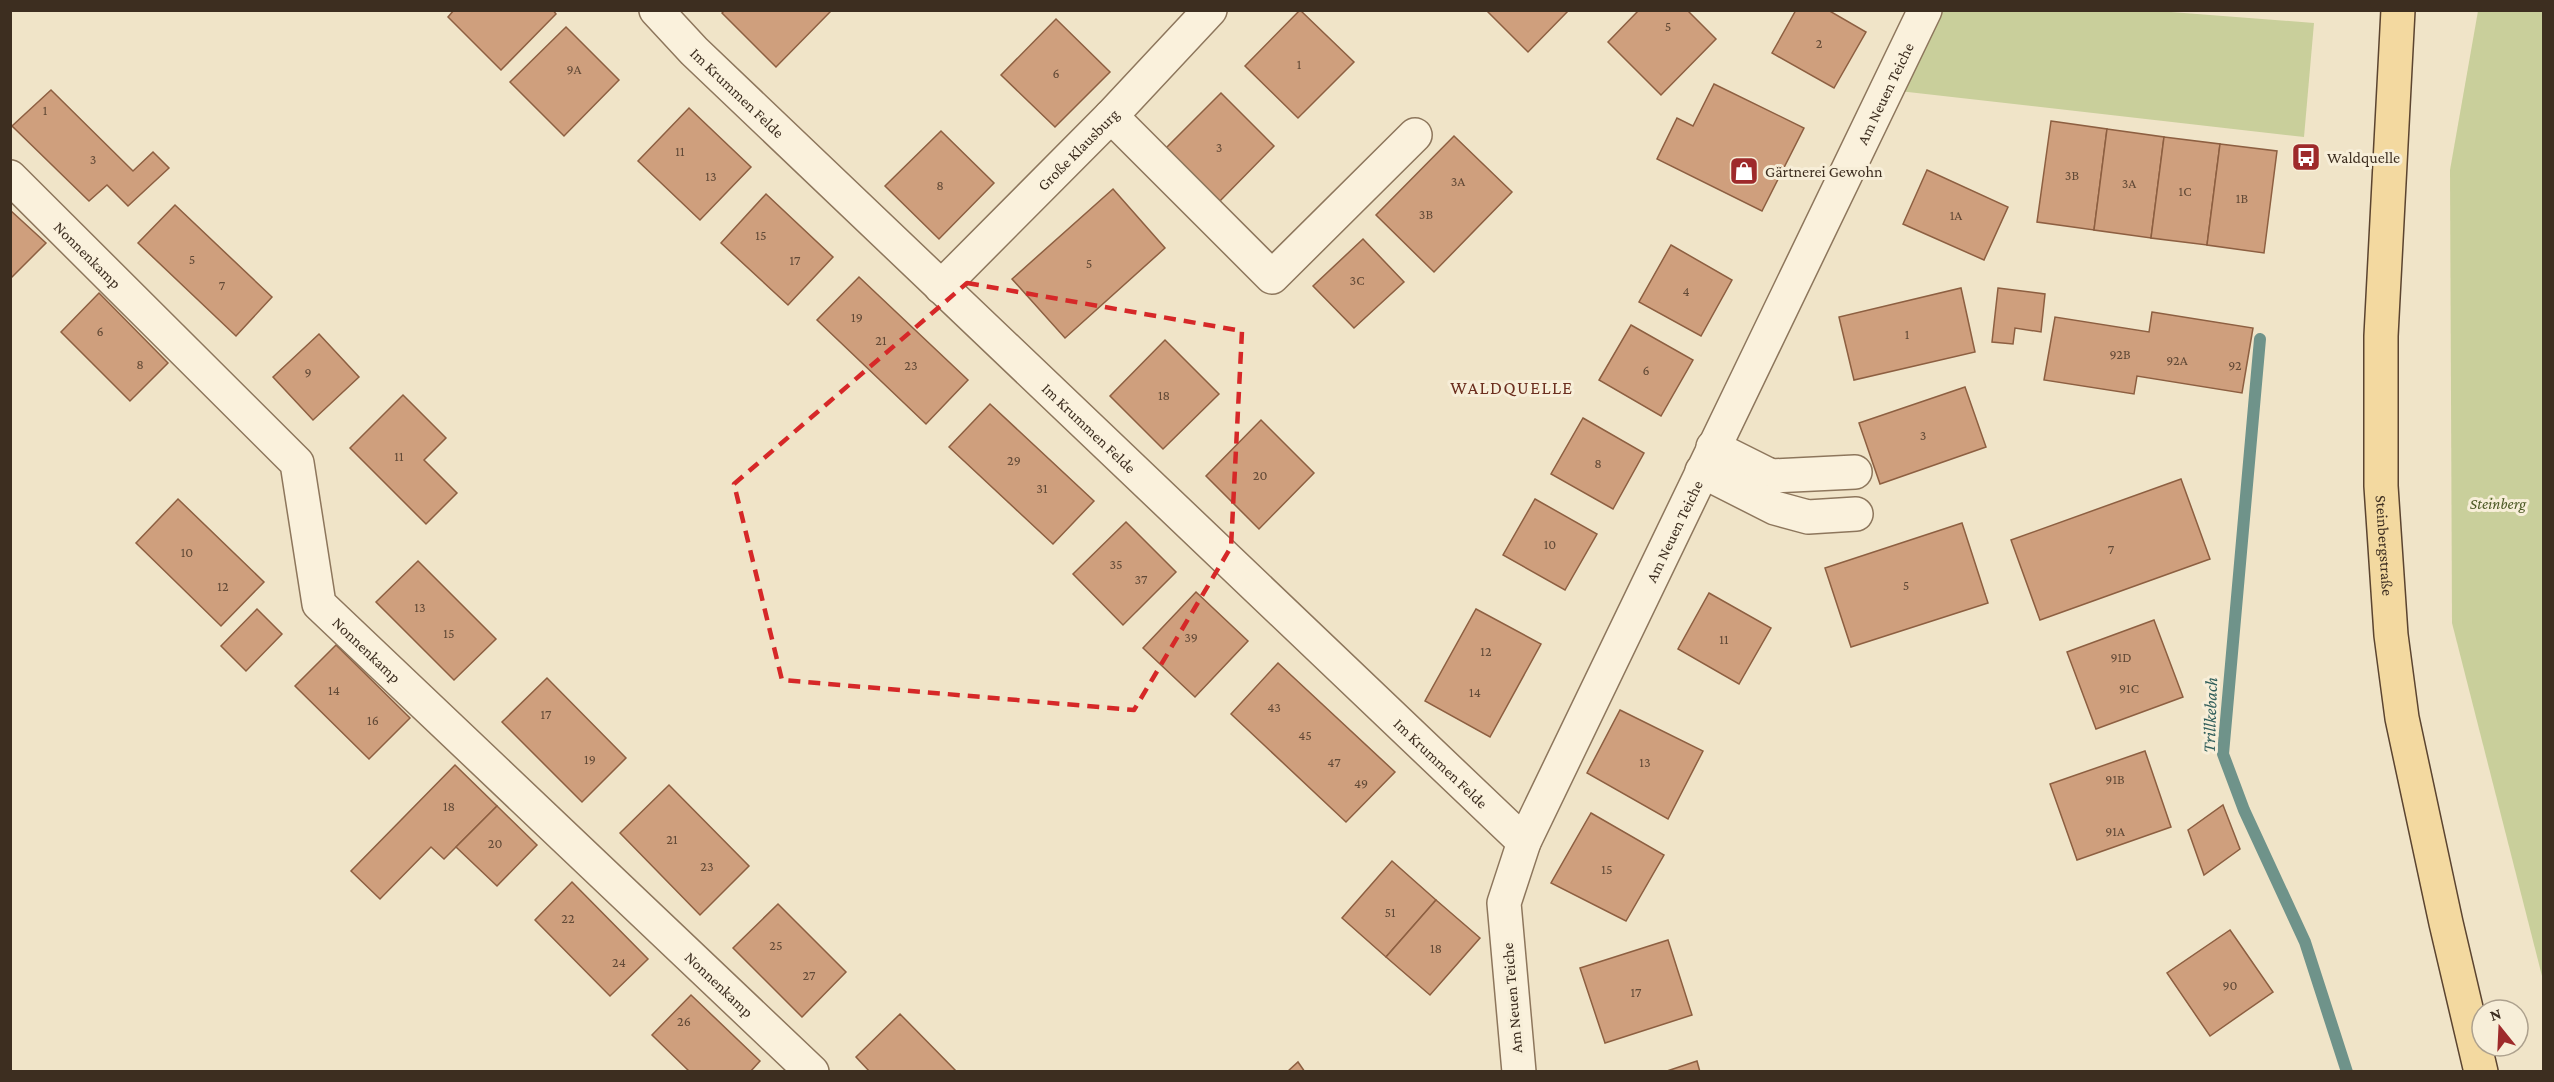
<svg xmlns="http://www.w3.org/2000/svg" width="2554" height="1082" font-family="'Crimson Pro',serif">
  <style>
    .green { fill: #c9cf9b }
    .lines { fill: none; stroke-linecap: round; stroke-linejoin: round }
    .stream { stroke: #6f938a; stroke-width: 12 }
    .building { fill: #cf9f7d; stroke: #8d5f41; stroke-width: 1.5 }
    .minor-casing { stroke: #8d765c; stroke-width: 36 }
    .major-casing { stroke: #5b4430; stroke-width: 36 }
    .minor { stroke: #faf1dc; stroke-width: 33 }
    .major { stroke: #f3d9a0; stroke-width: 33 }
    .marked { fill: none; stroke: #d62828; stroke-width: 4.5; stroke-dasharray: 12 8; stroke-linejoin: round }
    .labels { text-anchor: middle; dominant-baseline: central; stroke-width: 6; stroke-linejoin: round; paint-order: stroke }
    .number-label { font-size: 14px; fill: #624a37 }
    .street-label { font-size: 16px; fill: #3d2e20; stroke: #f7eed8 }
    .poi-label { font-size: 16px; fill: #3d2e20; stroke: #f7eed8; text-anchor: start }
    .park-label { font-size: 16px; font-style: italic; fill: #4d5a26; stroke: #f7eed8 }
    .neighbourhood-label { font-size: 18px; letter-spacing: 1.5px; fill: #6b2e1e; stroke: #f7eed8 }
    .water-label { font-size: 18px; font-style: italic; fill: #2f5d5a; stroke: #f7eed8 }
  </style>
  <rect width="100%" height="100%" fill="#f0e4c8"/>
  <g class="green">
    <polygon points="2145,10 2314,23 2304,137 1899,91 1939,11"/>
    <polygon points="2478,11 2543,11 2543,980 2452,623 2450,170"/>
  </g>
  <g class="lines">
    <polyline class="stream" points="2260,339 2223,754 2244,810 2305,942 2347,1072"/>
  </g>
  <g class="building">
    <polygon points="454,10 553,10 556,14 501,70 448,17"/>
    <polygon points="725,10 831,10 831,11 776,67 722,13"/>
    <polygon points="1300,10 1354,62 1298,118 1245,66"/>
    <polygon points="1486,10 1569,10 1528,52"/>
    <polygon points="1639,10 1687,10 1716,39 1661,95 1608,42"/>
    <polygon points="1796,10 1828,10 1866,32 1834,88 1772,53"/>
    <polygon points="1056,19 1110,72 1055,127 1001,75"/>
    <polygon points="566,27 619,80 564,136 510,82"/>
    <polygon points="1714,84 1804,128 1762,211 1657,159 1677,118 1693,126"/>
    <polygon points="51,90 133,171 153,152 169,168 128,206 107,185 89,201 12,126"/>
    <polygon points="1221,93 1274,146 1219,202 1165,149"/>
    <polygon points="689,108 751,167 700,220 638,161"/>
    <polygon points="2051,121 2107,129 2094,230 2037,222"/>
    <polygon points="2107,129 2164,137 2151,238 2094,230"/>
    <polygon points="941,131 994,183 939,239 885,186"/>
    <polygon points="1454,136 1512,192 1434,272 1376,215"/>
    <polygon points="2164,137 2220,144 2207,245 2151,238"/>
    <polygon points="2220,144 2277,151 2264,253 2207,245"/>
    <polygon points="1927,170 2008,207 1984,260 1903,224"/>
    <polygon points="1113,189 1165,248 1065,338 1012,279"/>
    <polygon points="766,194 833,257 788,305 721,243"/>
    <polygon points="175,205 272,297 236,336 138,243"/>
    <polygon points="10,210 46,243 10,279"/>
    <polygon points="1363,239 1404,282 1354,328 1313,286"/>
    <polygon points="1671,245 1732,280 1701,336 1639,302"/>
    <polygon points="859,277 968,380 926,424 817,320"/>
    <polygon points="1961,288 1975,352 1854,380 1839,317"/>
    <polygon points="1998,288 2045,294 2041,332 2015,328 2013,344 1992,342"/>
    <polygon points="99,293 168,363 130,401 61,332"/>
    <polygon points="2152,312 2253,328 2242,393 2137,376 2134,394 2044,380 2055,317 2149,332"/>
    <polygon points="1631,325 1693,360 1661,416 1599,380"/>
    <polygon points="319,334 359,377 313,420 273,377"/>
    <polygon points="1165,340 1219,394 1163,449 1110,396"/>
    <polygon points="1965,387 1986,447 1880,484 1859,423"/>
    <polygon points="403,395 446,438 424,460 457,493 426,524 350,448"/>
    <polygon points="990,404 1094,501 1053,544 949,447"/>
    <polygon points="1583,418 1644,453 1613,509 1551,474"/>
    <polygon points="1261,420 1314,473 1259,529 1206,476"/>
    <polygon points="2181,479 2210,559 2040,620 2011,540"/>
    <polygon points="178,499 264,582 221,626 136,543"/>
    <polygon points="1535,499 1597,534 1565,590 1503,555"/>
    <polygon points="1126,522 1176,572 1123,625 1073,574"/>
    <polygon points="1962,523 1988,603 1851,647 1825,568"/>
    <polygon points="418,561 496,639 454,680 376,602"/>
    <polygon points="1196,592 1248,641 1195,697 1143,648"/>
    <polygon points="1709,593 1771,628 1739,684 1678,649"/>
    <polygon points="257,609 282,634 246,671 221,646"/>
    <polygon points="1476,609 1541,644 1490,737 1425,701"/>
    <polygon points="2154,620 2183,697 2096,729 2067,652"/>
    <polygon points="336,645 410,718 369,759 295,686"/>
    <polygon points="1278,663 1395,772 1346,822 1231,714"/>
    <polygon points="547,678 626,758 582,802 502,722"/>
    <polygon points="1620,710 1703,751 1668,819 1587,773"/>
    <polygon points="2145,751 2171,827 2077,860 2050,784"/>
    <polygon points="455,765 497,806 444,859 431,847 380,899 351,871"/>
    <polygon points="669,785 749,866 700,915 620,833"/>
    <polygon points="2223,805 2240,849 2204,875 2188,830"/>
    <polygon points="497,806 537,845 497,886 456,847"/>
    <polygon points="1591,813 1664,855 1626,921 1551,883"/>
    <polygon points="1392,861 1436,900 1386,957 1342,918"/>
    <polygon points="572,882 648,959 610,996 535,920"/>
    <polygon points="1436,900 1480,938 1430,995 1386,957"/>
    <polygon points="778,904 846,972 802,1017 733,948"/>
    <polygon points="2230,930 2273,992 2210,1036 2167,973"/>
    <polygon points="1668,940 1692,1015 1605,1043 1580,968"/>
    <polygon points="691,995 760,1061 750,1072 690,1072 652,1035"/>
    <polygon points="900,1014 957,1072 870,1072 856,1057"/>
    <polygon points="1697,1061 1700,1072 1664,1072"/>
    <polygon points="1298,1062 1305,1072 1287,1072"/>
  </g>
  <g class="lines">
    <g class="minor-casing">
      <g id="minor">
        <path id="s1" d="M656,10l38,41 830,791"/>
        <polyline points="1111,116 1272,277 1415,135"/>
        <path id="s2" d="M10,177l287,286 22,141 493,468"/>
        <path id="s3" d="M941,287l170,-171 99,-106"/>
        <polyline points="1713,447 1771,476 1855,472"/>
        <polyline points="1702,471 1775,508 1808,517 1856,514"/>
        <path id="s4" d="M1519,1072l-15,-169 20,-61 401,-832"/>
      </g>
    </g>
    <g class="major-casing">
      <g id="major">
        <path id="s5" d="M2398,10l-17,326v150l10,149 11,83 44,205 35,149"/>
      </g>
    </g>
    <use href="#minor" class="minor"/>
    <use href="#major" class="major"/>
  </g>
  <path class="marked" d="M967,283l275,48 -11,216 -97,163 -352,-30 -48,-196z"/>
  <defs>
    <g id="bus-square" transform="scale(1.5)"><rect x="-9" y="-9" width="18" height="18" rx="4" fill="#9e2a2b" stroke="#f7eed8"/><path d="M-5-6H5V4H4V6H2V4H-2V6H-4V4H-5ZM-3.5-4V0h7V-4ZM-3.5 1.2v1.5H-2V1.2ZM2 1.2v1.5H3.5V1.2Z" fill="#fff"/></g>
    <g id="shop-square" transform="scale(1.5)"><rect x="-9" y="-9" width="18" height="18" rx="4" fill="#9e2a2b" stroke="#f7eed8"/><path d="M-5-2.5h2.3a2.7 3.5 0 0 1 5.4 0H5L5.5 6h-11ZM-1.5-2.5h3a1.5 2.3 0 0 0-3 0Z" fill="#fff"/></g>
  </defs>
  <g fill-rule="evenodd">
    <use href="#bus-square" x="2306" y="157"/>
    <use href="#shop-square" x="1744" y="171"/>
  </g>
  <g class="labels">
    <g class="number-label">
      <text x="1668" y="26">5</text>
      <text x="1819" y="43">2</text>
      <text x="1299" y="64">1</text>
      <text x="574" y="69">9A</text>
      <text x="1056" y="73">6</text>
      <text x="45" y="110">1</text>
      <text x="1219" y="147">3</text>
      <text x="680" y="151">11</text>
      <text x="93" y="159">3</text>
      <text x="2072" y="175">3B</text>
      <text x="711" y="176">13</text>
      <text x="1458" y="181">3A</text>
      <text x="2129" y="183">3A</text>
      <text x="940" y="185">8</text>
      <text x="2185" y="191">1C</text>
      <text x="2242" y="198">1B</text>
      <text x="1426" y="214">3B</text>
      <text x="1956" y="215">1A</text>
      <text x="761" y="235">15</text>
      <text x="192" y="259">5</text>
      <text x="795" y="260">17</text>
      <text x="1089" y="263">5</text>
      <text x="1357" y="280">3C</text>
      <text x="222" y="285">7</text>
      <text x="1686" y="291">4</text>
      <text x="857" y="317">19</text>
      <text x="100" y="331">6</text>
      <text x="1907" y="334">1</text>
      <text x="881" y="340">21</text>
      <text x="2120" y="354">92B</text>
      <text x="2177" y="360">92A</text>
      <text x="140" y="364">8</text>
      <text x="911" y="365">23</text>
      <text x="2235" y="365">92</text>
      <text x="1646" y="370">6</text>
      <text x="308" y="372">9</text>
      <text x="1164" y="395">18</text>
      <text x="1923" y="435">3</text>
      <text x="399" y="456">11</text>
      <text x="1014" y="460">29</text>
      <text x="1598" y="463">8</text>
      <text x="1260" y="475">20</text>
      <text x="1042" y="488">31</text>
      <text x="1550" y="544">10</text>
      <text x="2111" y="549">7</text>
      <text x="187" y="552">10</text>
      <text x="1116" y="564">35</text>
      <text x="1141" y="579">37</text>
      <text x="1906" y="585">5</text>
      <text x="223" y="586">12</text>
      <text x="420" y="607">13</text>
      <text x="449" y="633">15</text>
      <text x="1191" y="637">39</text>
      <text x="1724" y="639">11</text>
      <text x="1486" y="651">12</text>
      <text x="2121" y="657">91D</text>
      <text x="2129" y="688">91C</text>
      <text x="334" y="690">14</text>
      <text x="1475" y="692">14</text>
      <text x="1274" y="707">43</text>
      <text x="546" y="714">17</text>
      <text x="373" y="720">16</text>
      <text x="1305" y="735">45</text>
      <text x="590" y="759">19</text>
      <text x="1334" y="762">47</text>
      <text x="1645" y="762">13</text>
      <text x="2115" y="779">91B</text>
      <text x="1361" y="783">49</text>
      <text x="449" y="806">18</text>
      <text x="2115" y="831">91A</text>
      <text x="672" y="839">21</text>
      <text x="495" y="843">20</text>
      <text x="707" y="866">23</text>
      <text x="1607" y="869">15</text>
      <text x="1390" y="912">51</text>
      <text x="568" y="918">22</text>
      <text x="776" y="945">25</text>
      <text x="1436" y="948">18</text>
      <text x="619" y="962">24</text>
      <text x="809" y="975">27</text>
      <text x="2230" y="985">90</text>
      <text x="1636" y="992">17</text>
      <text x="684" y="1021">26</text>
    </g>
    <g class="street-label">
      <text stroke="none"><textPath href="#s1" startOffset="116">Im Krummen Felde</textPath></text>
      <text stroke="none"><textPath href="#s4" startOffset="1065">Am Neuen Teiche</textPath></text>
      <text stroke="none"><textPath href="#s3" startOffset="194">Große Klausburg</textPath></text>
      <text stroke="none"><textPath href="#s2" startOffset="110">Nonnenkamp</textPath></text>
      <text stroke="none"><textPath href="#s1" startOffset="602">Im Krummen Felde</textPath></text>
      <text stroke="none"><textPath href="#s4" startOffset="579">Am Neuen Teiche</textPath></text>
      <text stroke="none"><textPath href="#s5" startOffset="536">Steinbergstraße</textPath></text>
      <text stroke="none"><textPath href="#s2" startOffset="614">Nonnenkamp</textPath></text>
      <text stroke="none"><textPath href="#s1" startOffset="1088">Im Krummen Felde</textPath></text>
      <text stroke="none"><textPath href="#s2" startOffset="1100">Nonnenkamp</textPath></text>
      <text transform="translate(1512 998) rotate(-95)">Am Neuen Teiche</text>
    </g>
    <g class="poi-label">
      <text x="2327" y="157">Waldquelle</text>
      <text x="1765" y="171">Gärtnerei Gewohn</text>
    </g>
    <g class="park-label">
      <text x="2498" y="503">Steinberg</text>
    </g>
    <g class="neighbourhood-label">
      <text x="1512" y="388">WALDQUELLE</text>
    </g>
    <g class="water-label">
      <text transform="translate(2210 715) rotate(-88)">Trillkebach</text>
    </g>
  </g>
  <rect width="2554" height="1082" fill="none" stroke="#3d2e20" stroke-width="24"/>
  <g transform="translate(2500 1028) rotate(342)"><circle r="28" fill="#f7eed8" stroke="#ada18e" stroke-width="1.5"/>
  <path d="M0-4.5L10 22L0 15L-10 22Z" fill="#9e2a2b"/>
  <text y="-9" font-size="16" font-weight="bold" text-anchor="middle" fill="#3d2e20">N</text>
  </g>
</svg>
